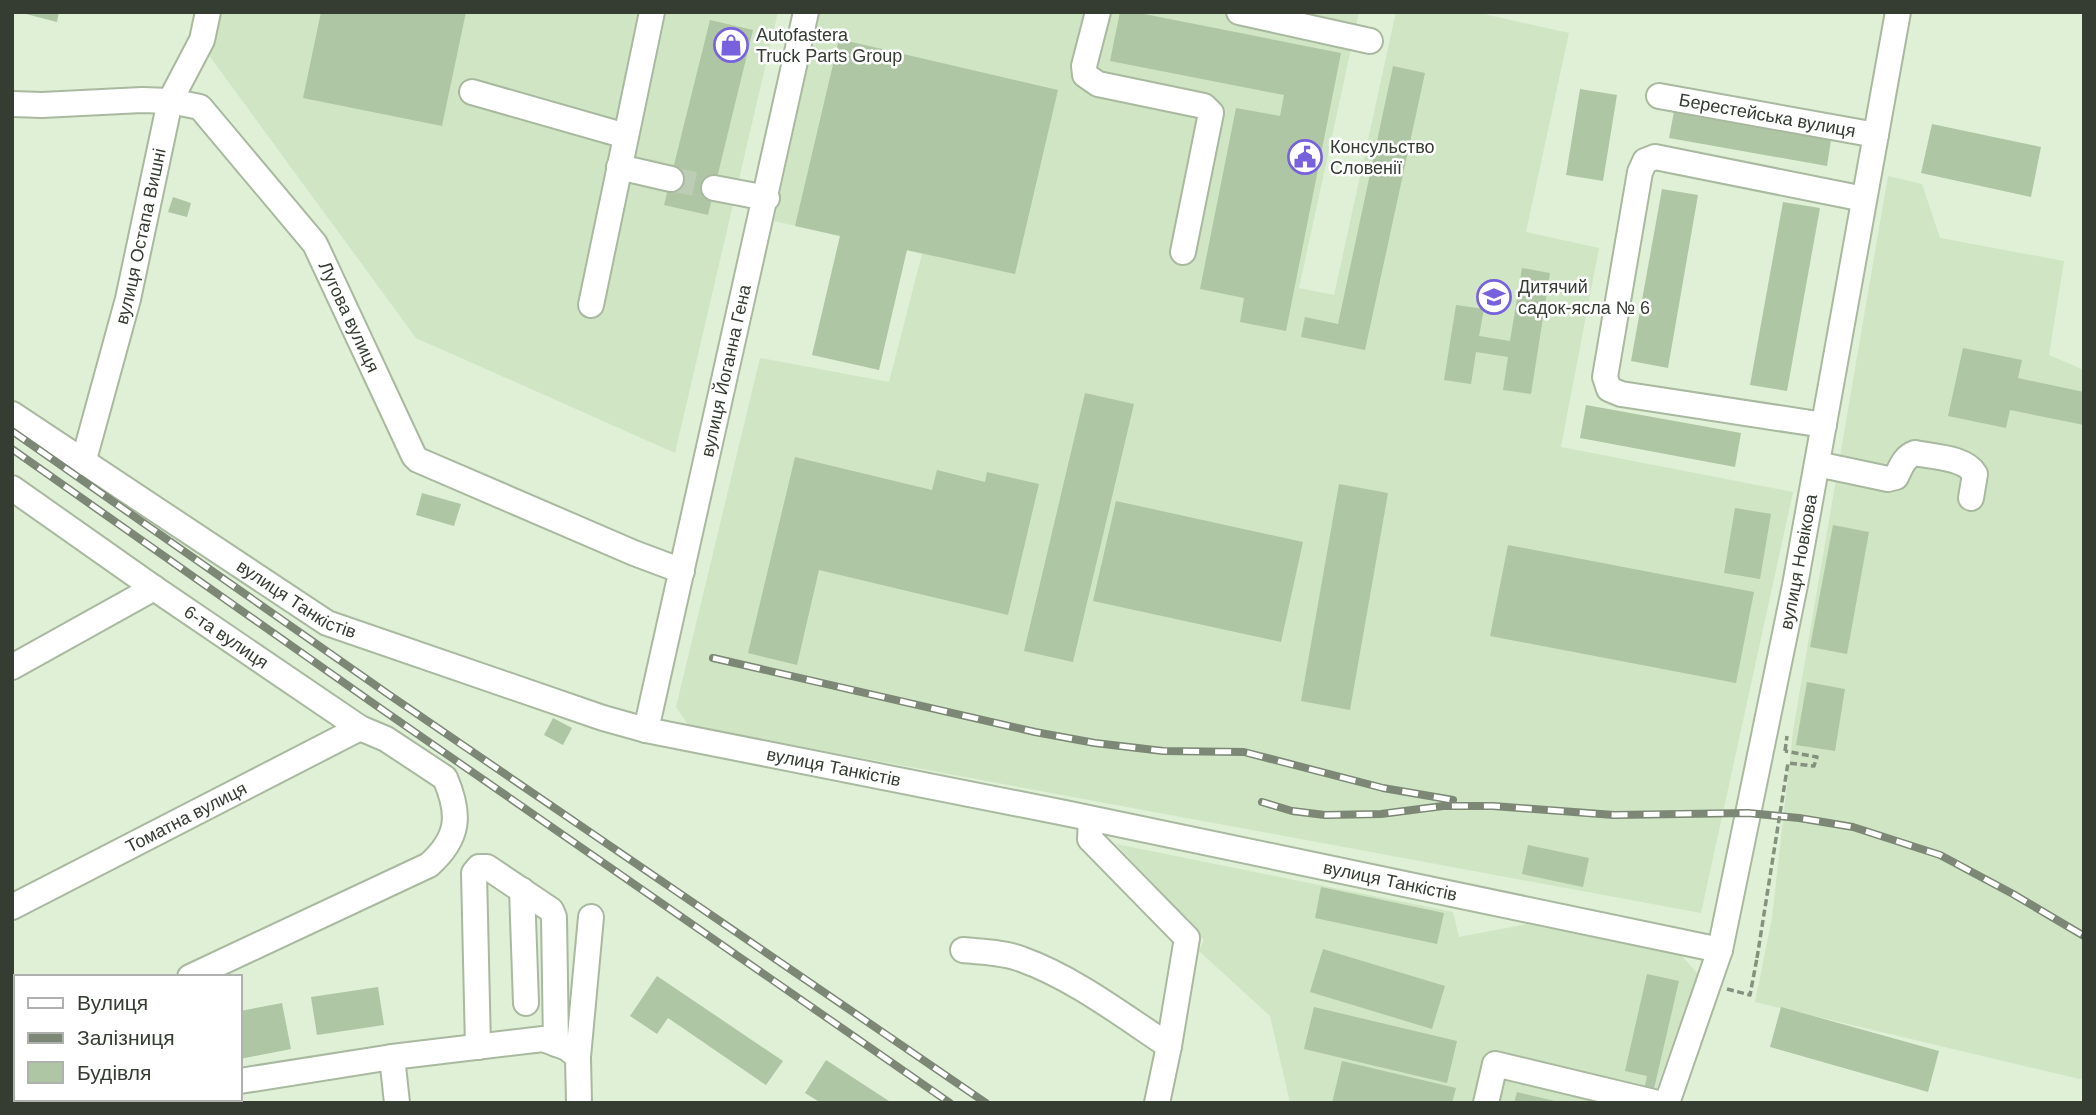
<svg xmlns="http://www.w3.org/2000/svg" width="2096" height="1115" font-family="Helvetica,sans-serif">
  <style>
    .built { fill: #cfe5c4 }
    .building { fill: #afc6a4 }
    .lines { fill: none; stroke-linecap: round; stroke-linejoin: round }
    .minor-tunnel { stroke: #bdccb5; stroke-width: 24; stroke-dasharray: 24 12; stroke-linecap: butt }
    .minor-casing { stroke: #a8b99f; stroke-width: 28 }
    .path { stroke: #85917f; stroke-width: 3.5; stroke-dasharray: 7 3.5; stroke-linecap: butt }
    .minor { stroke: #fff; stroke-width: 24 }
    .rail-casing { stroke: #7c8776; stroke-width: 8 }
    .rail { stroke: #fff; stroke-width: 5; stroke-dasharray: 16; stroke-linecap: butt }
    .path-bridge { stroke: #85917f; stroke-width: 3.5; stroke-dasharray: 7 3.5; stroke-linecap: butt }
    .labels { text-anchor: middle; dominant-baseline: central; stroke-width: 5; stroke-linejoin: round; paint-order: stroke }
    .poi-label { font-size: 18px; fill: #353c32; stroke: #fff; text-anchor: start }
    .street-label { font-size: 18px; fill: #353c32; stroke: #fff }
  </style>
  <rect width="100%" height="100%" fill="#dff0d6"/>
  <g class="built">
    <polygon points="213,12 778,12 675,453 416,338 205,50"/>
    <polygon points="820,12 1359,12 1299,288 1334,295 1396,12 1475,12 1569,33 1526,232 1599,248 1561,447 1793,492 1701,913 689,726 676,707 760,358 889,382 922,254 774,221"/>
    <polygon points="1888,176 1922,184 1940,238 2064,261 2049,355 2084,370 2084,1080 1755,1002 1772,918 1793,731"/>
    <polygon points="1116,844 1453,912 1459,937 1527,924 1681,955 1698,974 1651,1103 1290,1103 1270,1016 1199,951 1204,940"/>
  </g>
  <g class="building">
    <polygon points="18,12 59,12 57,22"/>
    <polygon points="321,12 466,12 442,126 303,98"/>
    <polygon points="1120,12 1134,12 1341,53 1286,331 1240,322 1244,298 1200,289 1236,108 1280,116 1284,95 1110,61"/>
    <polygon points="710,20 753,30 708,215 664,205"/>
    <polygon points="839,39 1058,90 1015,274 907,250 879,370 812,355 840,236 795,226"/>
    <polygon points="1393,66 1425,73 1365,350 1301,337 1305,317 1338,324"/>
    <polygon points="1580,89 1617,95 1603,181 1566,175"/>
    <polygon points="1675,106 1832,134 1827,166 1669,138"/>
    <polygon points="1932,124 2041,147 2031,197 1921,173"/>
    <polygon points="1662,189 1698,195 1668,368 1631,361"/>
    <polygon points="173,197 191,203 187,217 168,212"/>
    <polygon points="1783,202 1820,208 1787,391 1750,385"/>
    <polygon points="1522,268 1550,273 1531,394 1503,390 1508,357 1476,352 1471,384 1444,380 1456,305 1484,309 1479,336 1510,341"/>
    <polygon points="1963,348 2022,360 2018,378 2084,392 2084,425 2010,410 2006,428 1948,416"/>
    <polygon points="1085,393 1134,404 1073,662 1024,651"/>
    <polygon points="1586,405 1741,433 1735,467 1580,438"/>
    <polygon points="795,457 932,490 937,470 985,482 987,472 1039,484 1008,615 819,570 797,665 748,653"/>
    <polygon points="1339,484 1388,493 1350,710 1301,701"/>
    <polygon points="422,493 461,504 454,526 416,515"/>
    <polygon points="1116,501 1303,542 1281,642 1093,601"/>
    <polygon points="1735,508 1771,514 1760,579 1724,573"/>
    <polygon points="1833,525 1869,532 1847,654 1810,647"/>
    <polygon points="1508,545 1754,592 1736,683 1490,636"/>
    <polygon points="1807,682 1845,689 1835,751 1796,745"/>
    <polygon points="553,718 572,728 563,745 544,735"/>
    <polygon points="1528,845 1589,858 1583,887 1522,874"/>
    <polygon points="1321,887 1444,913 1437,944 1315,918"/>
    <polygon points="1323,949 1445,986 1432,1029 1310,992"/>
    <polygon points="1647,974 1679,981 1653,1093 1644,1090 1647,1076 1625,1071"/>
    <polygon points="657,976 783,1061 766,1085 668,1018 657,1034 630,1016"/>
    <polygon points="378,987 384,1025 317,1035 311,997"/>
    <polygon points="282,1003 291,1049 240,1059 240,1011"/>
    <polygon points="1314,1007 1457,1041 1447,1083 1304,1049"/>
    <polygon points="1781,1007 1939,1051 1928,1092 1770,1047"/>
    <polygon points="826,1060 892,1103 821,1103 805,1093"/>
    <polygon points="1342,1061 1456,1088 1452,1103 1332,1103"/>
    <polygon points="1517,1092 1559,1102 1559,1103 1514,1103"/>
  </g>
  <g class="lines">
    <polyline class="minor-tunnel" points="671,179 714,188"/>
    <g class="minor-casing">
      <g id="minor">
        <polyline points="1098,12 1084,66 1085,75 1098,84 1204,106 1211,113 1183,252"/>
        <polyline points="1239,12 1370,41"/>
        <polyline points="472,92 626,136"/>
        <path id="s1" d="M1659,96l217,39"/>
        <path id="s2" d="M12,104l30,1 100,-5 28,1 30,6 115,137 99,212 4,4 216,93 48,18"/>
        <polyline points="619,167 671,179"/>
        <polyline points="714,188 767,198"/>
        <polyline points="591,305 652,12"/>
        <path id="s3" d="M12,414l315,209 276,95 43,12 419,83 655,137"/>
        <polyline points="1824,425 1621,394 1609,389 1605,377 1640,172 1645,161 1655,157 1864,199"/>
        <path id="s4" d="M83,463l45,-164 42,-198 32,-61 6,-28"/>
        <path d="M1817,464l71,15 8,-2c5,-10 8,-20 19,-24 18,4 50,4 60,21l-4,24"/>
        <path id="s5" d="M12,488l142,100 206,140 26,11 59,39c16,37 14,60 -16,87l-239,112"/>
        <polyline points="12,667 154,588"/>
        <path id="s6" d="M646,730l160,-718"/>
        <polyline points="1091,819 1090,839 1187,938 1169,1046 1157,1103"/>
        <polyline points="522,890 526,1003"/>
        <path id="s7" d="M12,907l348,-179"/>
        <path d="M963,950c19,2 40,2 58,9 53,19 101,56 148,87"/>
        <polyline points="478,1047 474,873 479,867 487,867 551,910 554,917 556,1044"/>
        <polyline points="392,1057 397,1103"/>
        <polyline points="578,1057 591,917"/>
        <polyline points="12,1060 16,1058"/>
        <polyline points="240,1081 392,1057 543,1039 567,1048 578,1057 579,1103"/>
        <polyline points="151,1103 153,1099"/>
        <polyline points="1486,1103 1495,1064 1658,1103"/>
        <path id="s8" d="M1667,1103l53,-153 75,-365 103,-573"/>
      </g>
    </g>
    <g class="path">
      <polyline points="1785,751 1787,736"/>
      <polyline points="1727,989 1750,995 1757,958"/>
    </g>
    <use href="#minor" class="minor"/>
    <g class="rail-casing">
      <g id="rail">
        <polyline points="12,431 388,694 986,1103"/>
        <polyline points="12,449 377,706 950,1103"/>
        <polyline points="713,658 1035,732 1095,743 1163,751 1244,752 1383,788 1453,800"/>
        <polyline points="1262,802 1292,811 1325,815 1381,814 1443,806 1493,806 1614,815 1748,813 1799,818 1853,827 1940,855 2013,894 2084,936"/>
      </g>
    </g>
    <use href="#rail" class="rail"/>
    <polyline class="path-bridge" points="1757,958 1788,763 1814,766 1817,757 1785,751"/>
  </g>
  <defs>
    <g id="shop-ring" transform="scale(1.75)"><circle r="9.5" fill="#fff" stroke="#7761dc" stroke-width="1.5"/><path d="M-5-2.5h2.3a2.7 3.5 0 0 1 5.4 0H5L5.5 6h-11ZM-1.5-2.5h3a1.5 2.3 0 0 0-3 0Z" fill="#7761dc"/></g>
    <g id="civic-ring" transform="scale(1.75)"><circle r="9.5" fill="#fff" stroke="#7761dc" stroke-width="1.5"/><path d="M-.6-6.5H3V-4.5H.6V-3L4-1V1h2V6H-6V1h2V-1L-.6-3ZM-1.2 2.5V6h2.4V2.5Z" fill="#7761dc"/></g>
    <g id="school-ring" transform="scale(1.75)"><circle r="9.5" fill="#fff" stroke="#7761dc" stroke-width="1.5"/><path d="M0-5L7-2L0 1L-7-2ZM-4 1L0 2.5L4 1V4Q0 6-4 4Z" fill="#7761dc"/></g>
  </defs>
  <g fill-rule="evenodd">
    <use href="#shop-ring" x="731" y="45"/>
    <use href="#civic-ring" x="1305" y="157"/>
    <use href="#school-ring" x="1494" y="297"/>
  </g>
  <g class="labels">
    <g class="poi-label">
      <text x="756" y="35">Autofastera<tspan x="756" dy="21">Truck Parts Group</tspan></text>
      <text x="1330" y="147">Консульство<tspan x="1330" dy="21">Словенії</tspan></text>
      <text x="1518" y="287">Дитячий<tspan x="1518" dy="21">садок-ясла № 6</tspan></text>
    </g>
    <g class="street-label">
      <text stroke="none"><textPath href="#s1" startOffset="110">Берестейська вулиця</textPath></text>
      <text stroke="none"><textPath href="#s4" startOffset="234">вулиця Остапа Вишні</textPath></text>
      <text stroke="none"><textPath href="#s2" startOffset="448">Лугова вулиця</textPath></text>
      <text stroke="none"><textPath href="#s6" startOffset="368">вулиця Йоганна Гена</textPath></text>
      <text stroke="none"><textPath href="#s8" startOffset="558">вулиця Новікова</textPath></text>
      <text stroke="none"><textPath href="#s3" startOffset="340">вулиця Танкістів</textPath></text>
      <text stroke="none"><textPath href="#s5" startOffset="261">6-та вулиця</textPath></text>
      <text stroke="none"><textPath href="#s3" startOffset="906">вулиця Танкістів</textPath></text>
      <text stroke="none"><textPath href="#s7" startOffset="196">Томатна вулиця</textPath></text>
      <text stroke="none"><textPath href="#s3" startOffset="1474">вулиця Танкістів</textPath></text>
    </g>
  </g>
  <rect width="2096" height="1115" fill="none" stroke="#353c32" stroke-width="28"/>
  <rect x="14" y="975" width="228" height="126" fill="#ffffff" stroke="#aeb1ad" stroke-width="2"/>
  <rect x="28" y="998" width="35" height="10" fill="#ffffff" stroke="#aeb1ad" stroke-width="2"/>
  <text x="77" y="1010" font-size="21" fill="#353c32">Вулиця</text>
  <rect x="28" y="1033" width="35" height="10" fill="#7c8776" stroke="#aeb1ad" stroke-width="2"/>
  <text x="77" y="1045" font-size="21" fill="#353c32">Залізниця</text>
  <rect x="28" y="1062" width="35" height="21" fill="#afc6a4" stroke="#aeb1ad" stroke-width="2"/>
  <text x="77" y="1080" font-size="21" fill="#353c32">Будівля</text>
</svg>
